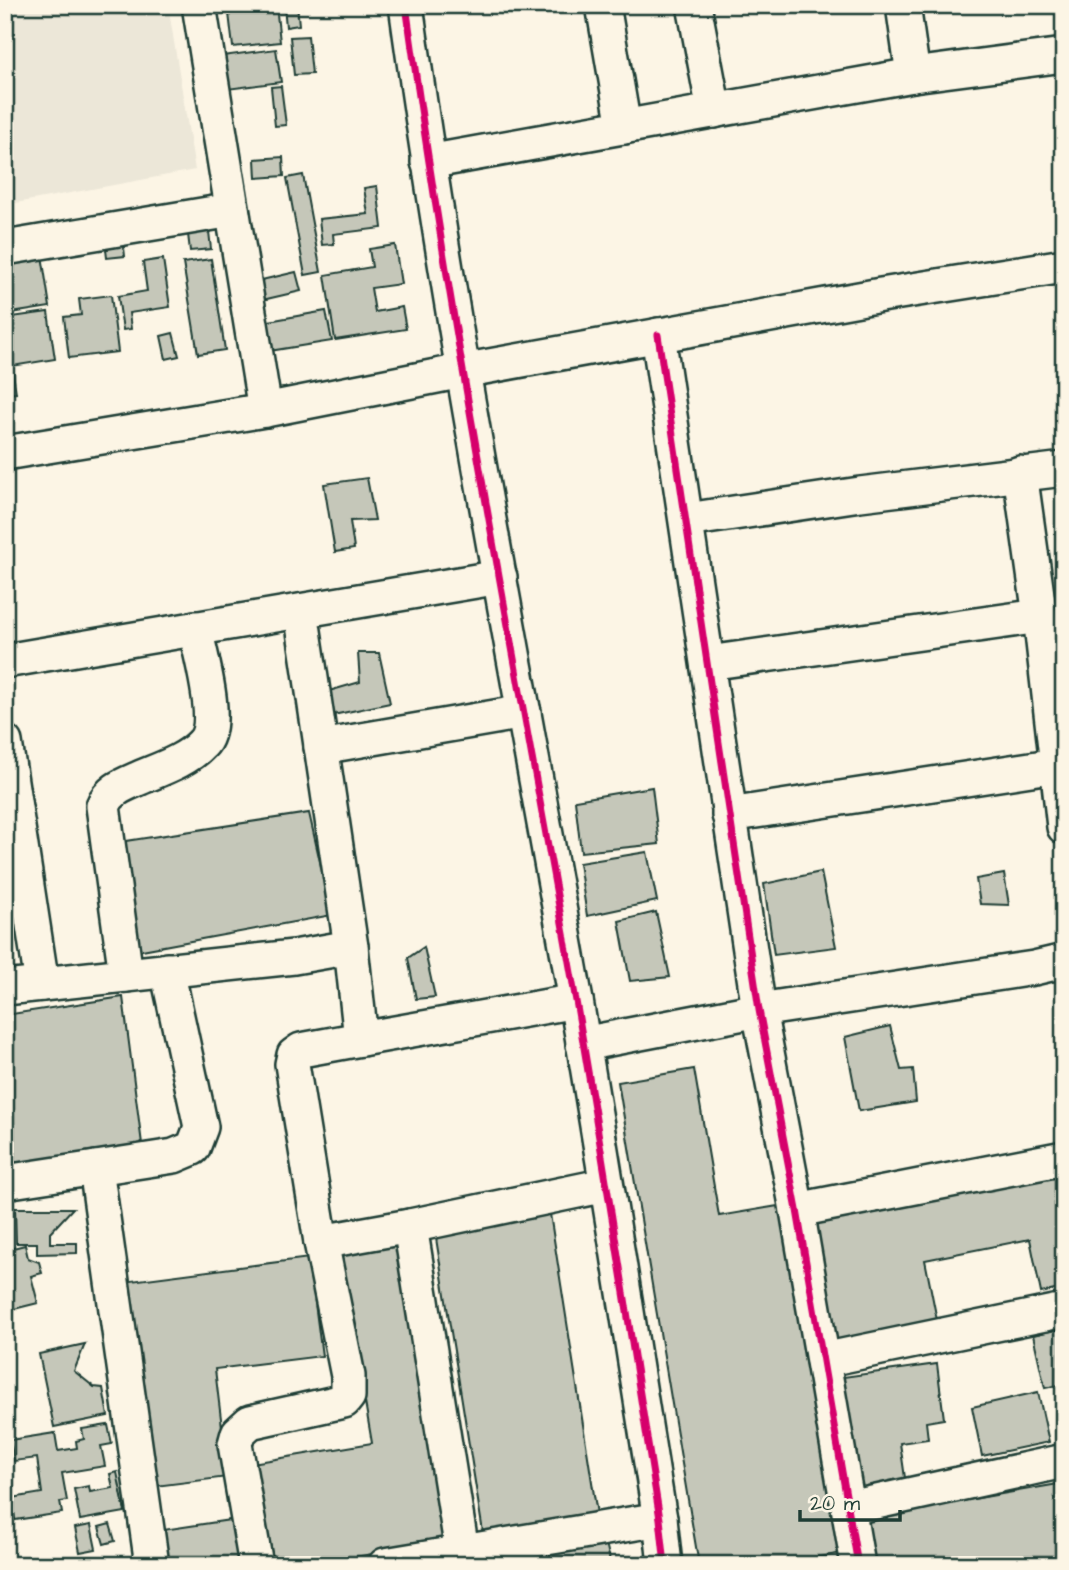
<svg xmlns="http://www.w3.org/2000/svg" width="1069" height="1570" font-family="'Architects Daughter',sans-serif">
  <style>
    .built { fill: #ece7d8 }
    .building { fill: #c5c7b9; stroke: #1f3d34; stroke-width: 2 }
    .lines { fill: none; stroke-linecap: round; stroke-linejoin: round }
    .minor-casing { stroke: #1f3d34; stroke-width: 38 }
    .minor { stroke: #fcf5e5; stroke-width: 33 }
    .cycleway-casing { stroke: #fcf5e5; stroke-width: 11 }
    .cycleway { stroke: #d6006c; stroke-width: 7 }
  </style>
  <rect width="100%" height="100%" fill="#fcf5e5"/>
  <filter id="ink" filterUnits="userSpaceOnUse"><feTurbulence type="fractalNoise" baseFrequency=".0143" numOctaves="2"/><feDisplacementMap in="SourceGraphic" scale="14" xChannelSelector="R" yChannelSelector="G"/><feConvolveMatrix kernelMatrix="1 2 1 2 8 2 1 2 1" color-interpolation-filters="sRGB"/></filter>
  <g filter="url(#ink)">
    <polygon class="built" points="5,5 168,5 195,170 5,205"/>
    <g class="building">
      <polygon points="228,5 276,5 280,42 233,47"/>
      <polygon points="284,5 297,5 299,25 286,27"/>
      <polygon points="308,36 312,74 294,75 290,37"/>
      <polygon points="276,49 281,82 220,90 215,57"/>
      <polygon points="281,86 286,125 275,126 271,87"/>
      <polygon points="283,157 284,176 256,178 255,159"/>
      <polygon points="303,175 321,272 305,275 287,178"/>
      <polygon points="377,186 382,228 333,234 334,244 322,245 319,219 368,214 364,188"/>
      <polygon points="208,223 211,249 190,251 187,226"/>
      <polygon points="123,239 125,256 107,258 105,241"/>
      <polygon points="395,245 401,284 371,288 375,312 402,307 406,329 335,340 325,275 372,267 369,249"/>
      <polygon points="41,249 50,307 5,314 5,254"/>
      <polygon points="163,259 170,307 129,313 131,329 123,330 118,296 147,291 143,262"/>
      <polygon points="211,259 225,350 198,354 183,263"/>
      <polygon points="296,272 301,291 258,301 253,282"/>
      <polygon points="111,295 118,352 69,358 64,317 81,315 79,299"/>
      <polygon points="326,311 332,341 263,352 257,323"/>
      <polygon points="48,312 55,359 12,366 16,393 5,394 5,318"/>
      <polygon points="173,333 179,356 166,359 161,336"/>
      <polygon points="367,478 375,520 350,521 354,549 335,552 324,484"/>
      <polygon points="358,653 379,653 390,703 333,715 329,691 360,682"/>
      <polygon points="652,787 659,844 581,852 575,800"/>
      <polygon points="309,813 332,915 131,952 119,842"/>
      <polygon points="647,852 657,901 587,916 579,863"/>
      <polygon points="821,872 836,947 774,955 764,884"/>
      <polygon points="1004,874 1009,905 980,904 976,879"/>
      <polygon points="656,912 670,977 630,981 619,921"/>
      <polygon points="424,947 435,997 416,999 408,958"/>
      <polygon points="123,997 142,1144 5,1169 5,1015"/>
      <polygon points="890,1026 901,1070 913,1069 916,1102 859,1111 845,1037"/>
      <polygon points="694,1069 719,1216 784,1205 843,1553 772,1565 699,1565 618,1082"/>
      <polygon points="1064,1168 1064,1288 1041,1293 1030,1239 925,1260 939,1330 829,1351 803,1219"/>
      <polygon points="15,1208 73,1208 50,1233 50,1243 77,1243 77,1253 37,1254 37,1243 16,1243"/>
      <polygon points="550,1214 597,1514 483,1532 435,1232"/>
      <polygon points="399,1240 450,1541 307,1565 263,1565 246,1464 372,1443 339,1250"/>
      <polygon points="25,1245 28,1258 39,1262 42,1273 31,1276 38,1303 6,1311 5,1250"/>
      <polygon points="309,1258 322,1356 215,1369 228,1477 148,1487 123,1282"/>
      <polygon points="1064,1328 1064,1384 1045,1388 1033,1335"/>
      <polygon points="85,1344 74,1371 94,1387 103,1388 108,1416 54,1427 39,1354"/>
      <polygon points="937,1364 944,1419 926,1422 928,1439 900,1443 906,1485 852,1492 836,1378"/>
      <polygon points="1038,1392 1049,1442 982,1456 972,1407"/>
      <polygon points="108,1425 112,1444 101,1446 105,1466 62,1473 67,1501 60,1502 62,1513 15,1520 12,1498 42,1493 37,1458 14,1461 10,1440 55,1433 58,1451 77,1448 76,1441 84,1439 82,1429"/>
      <polygon points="117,1472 125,1512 80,1520 74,1489 89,1486 90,1492 113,1488 110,1474"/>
      <polygon points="1064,1483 1064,1565 867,1565 859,1519"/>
      <polygon points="237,1519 243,1565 168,1565 163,1530"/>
      <polygon points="110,1524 115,1541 104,1544 99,1527"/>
      <polygon points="91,1525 96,1549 80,1552 75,1528"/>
      <polygon points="604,1534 611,1565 497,1565 495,1558"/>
    </g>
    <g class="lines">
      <g class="minor-casing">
        <g id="minor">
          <polyline points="199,5 265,410"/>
          <path d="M406,5c46,334 111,664 170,996 30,172 56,345 84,518l5,46"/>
          <polyline points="603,5 624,127"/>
          <polyline points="694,5 714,111"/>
          <polyline points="903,5 913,75"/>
          <polyline points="428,162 913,75 1064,55"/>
          <polyline points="5,248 232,210"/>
          <polyline points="658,335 759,1010 797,1210 858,1565"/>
          <polyline points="5,453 265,410 462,371 881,295 1064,266"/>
          <polyline points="1020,473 1040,616 1064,827"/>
          <polyline points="687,520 860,494 1064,469"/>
          <polyline points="301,611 351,947 361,1039 576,1001"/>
          <polyline points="5,661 500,577"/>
          <polyline points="708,663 1040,616"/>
          <polyline points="5,742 42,984"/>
          <polyline points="321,747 524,712"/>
          <polyline points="729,815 1057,765"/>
          <path d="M126,975l-23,-169c6,-15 18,-20 32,-26 22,-10 50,-18 67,-36 20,-19 -2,-90 -7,-116"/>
          <polyline points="5,988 294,957 351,947"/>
          <polyline points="361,1039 301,1050 294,1055 292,1064 321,1242 410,1226 606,1185"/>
          <polyline points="583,1044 759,1010 1034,968 1064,961"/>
          <polyline points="96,1168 152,1565"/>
          <polyline points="5,1182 174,1156 193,1148 201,1127 167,970"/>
          <polyline points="797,1210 1064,1158"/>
          <polyline points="410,1226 462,1551"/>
          <polyline points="823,1360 1064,1310"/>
          <polyline points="849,1508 1064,1461"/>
          <polyline points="256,1565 235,1444 238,1433 250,1422 344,1401 348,1396 348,1376 321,1242"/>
          <polyline points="385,1565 660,1519"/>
        </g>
      </g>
      <use href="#minor" class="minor"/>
      <g class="cycleway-casing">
        <g id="cycleway">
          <path d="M406,5c46,334 111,664 170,996 30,172 56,345 84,518l5,46"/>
          <polyline points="658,335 759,1010 797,1210 858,1565"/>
        </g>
      </g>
      <use href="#cycleway" class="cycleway"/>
    </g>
  </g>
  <rect width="1069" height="1570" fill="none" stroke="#fcf5e5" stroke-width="28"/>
  <rect x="14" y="14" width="1041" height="1542" fill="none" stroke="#1f3d34" stroke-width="2.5" filter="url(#ink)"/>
  <path d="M800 1510v10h100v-10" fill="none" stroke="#1f3d34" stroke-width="3.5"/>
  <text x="810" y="1510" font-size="21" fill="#1f3d34" stroke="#fcf5e5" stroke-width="5" paint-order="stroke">20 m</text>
</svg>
